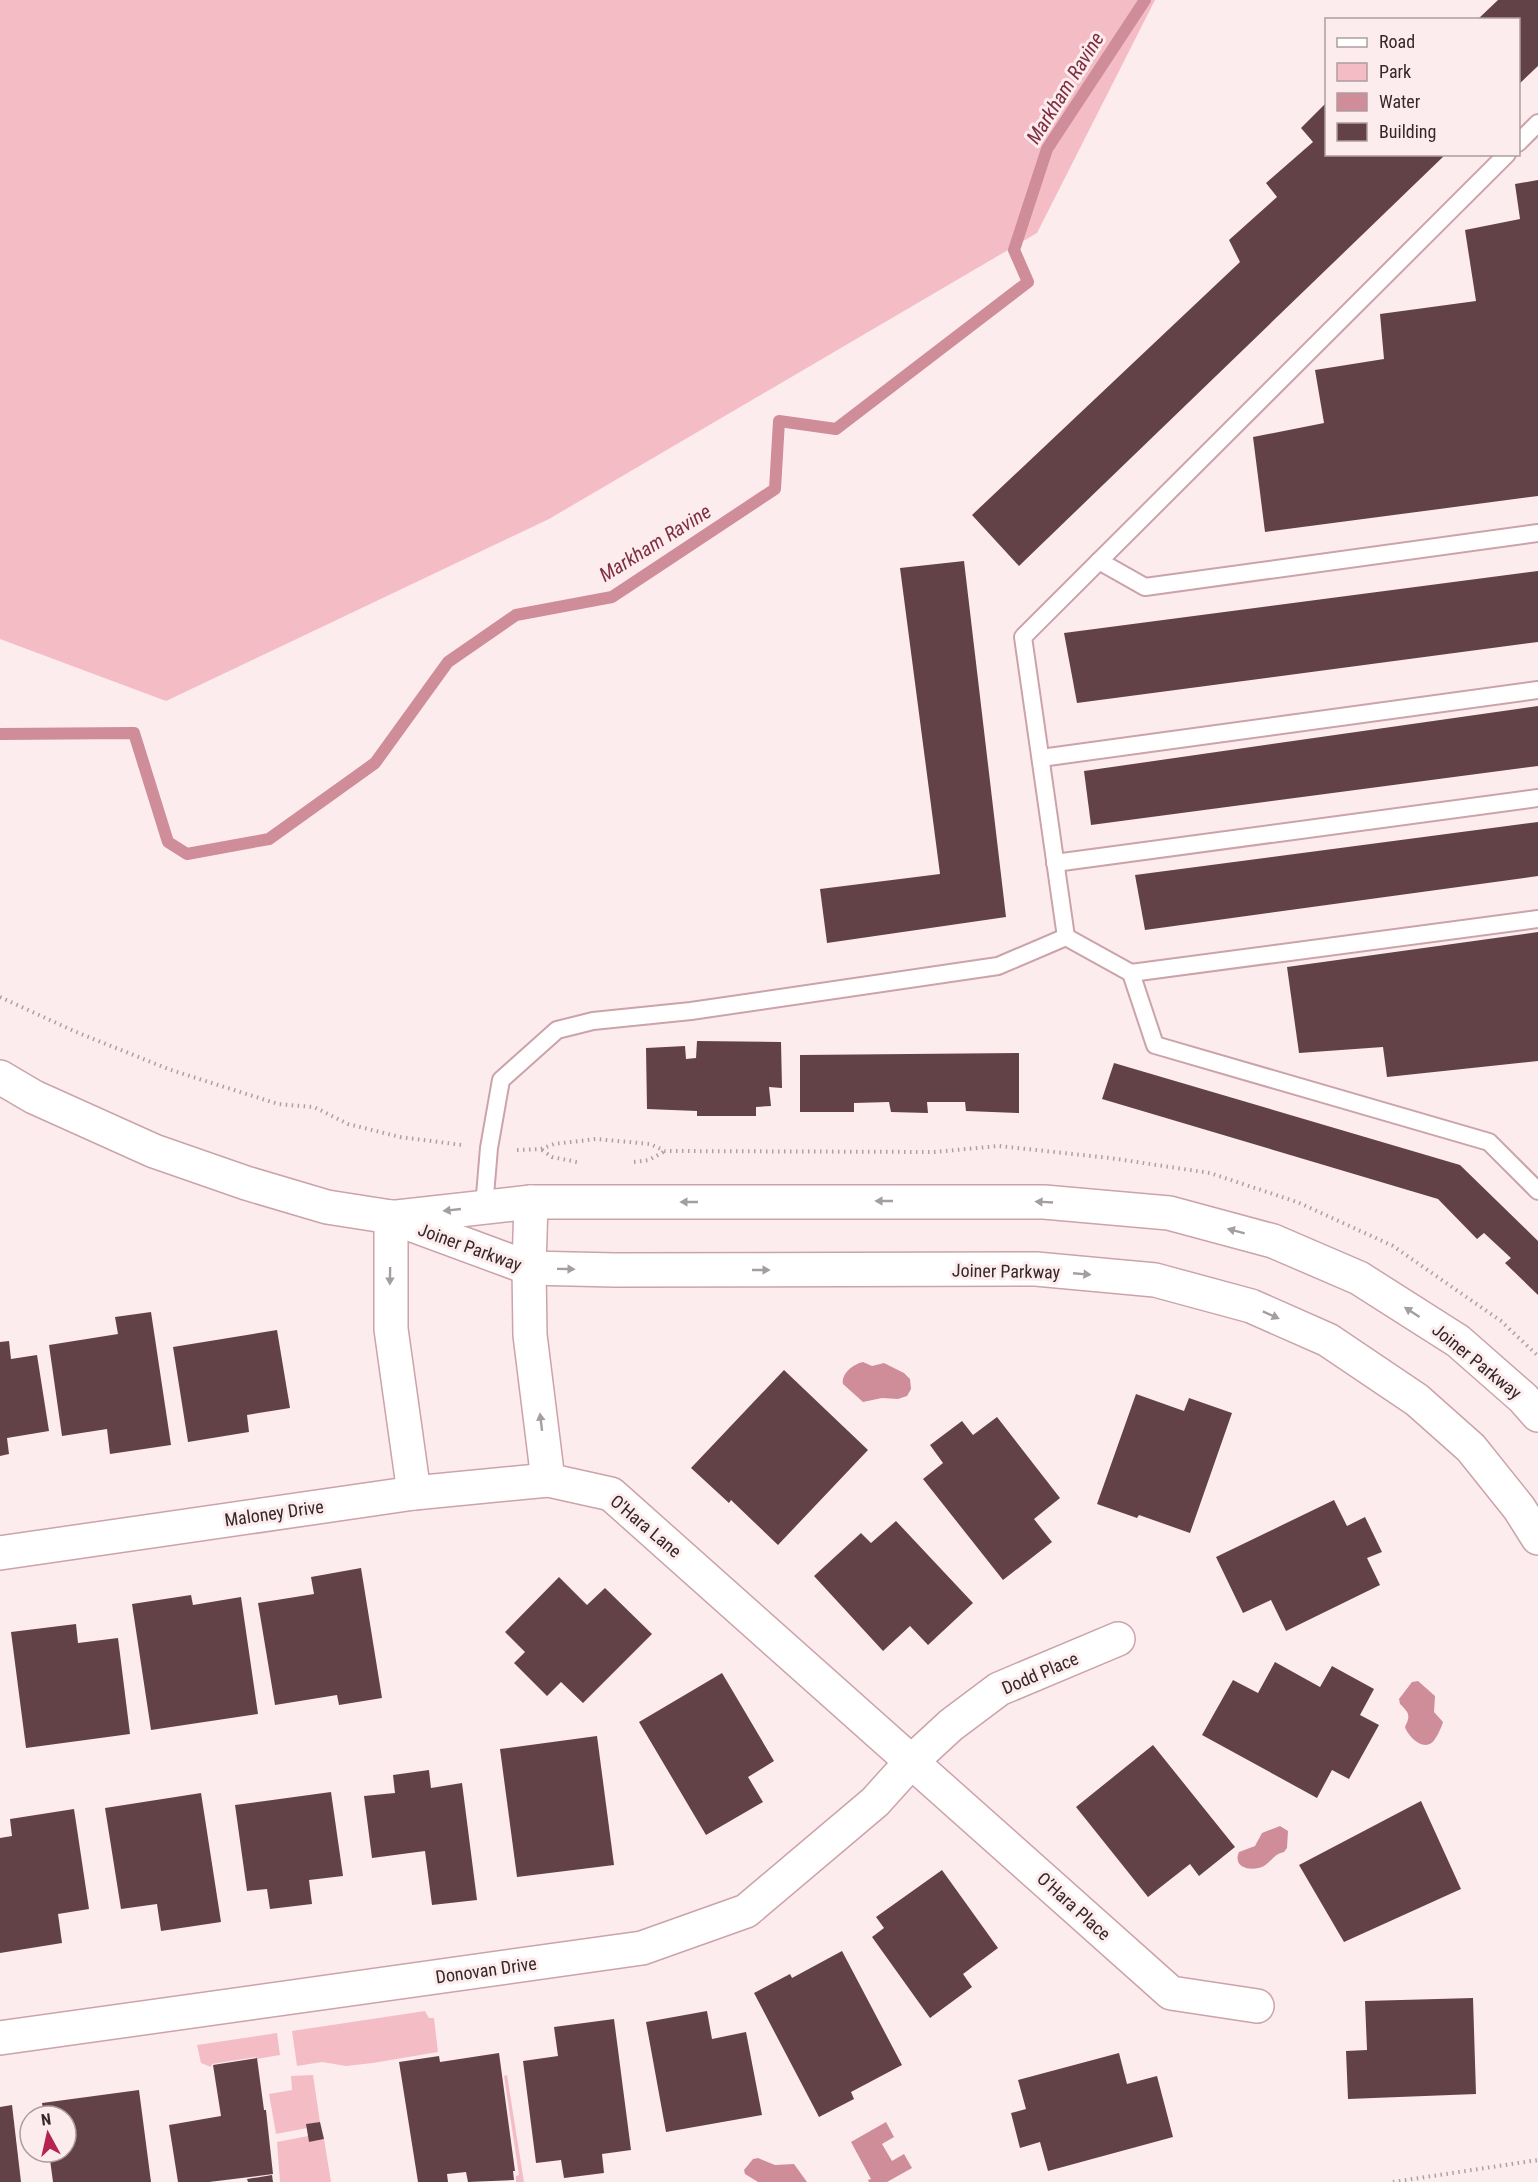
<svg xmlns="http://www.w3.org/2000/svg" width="1538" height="2182" font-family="'Roboto Condensed',sans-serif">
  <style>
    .green { fill: #f4bdc5 }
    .water { fill: #ce8d98 }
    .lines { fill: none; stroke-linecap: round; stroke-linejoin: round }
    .stream { stroke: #ce8d98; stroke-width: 12 }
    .building { fill: #634247 }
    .lane-casing { stroke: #cba3a9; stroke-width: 20 }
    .street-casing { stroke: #cba3a9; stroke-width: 36 }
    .secondary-casing { stroke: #cba3a9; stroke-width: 36 }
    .path { stroke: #b09fa1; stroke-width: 4; stroke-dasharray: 1.5 4.5; stroke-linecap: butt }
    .lane { stroke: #fff; stroke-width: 16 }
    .street { stroke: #fff; stroke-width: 33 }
    .secondary { stroke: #fff; stroke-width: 33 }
    .oneway { fill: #a59e9f }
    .labels { text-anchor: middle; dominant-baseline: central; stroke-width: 6; stroke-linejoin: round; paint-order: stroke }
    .street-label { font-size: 18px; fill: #362729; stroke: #fdecee }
    .water-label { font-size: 20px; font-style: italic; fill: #7e2f42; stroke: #fdecee }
  </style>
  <rect width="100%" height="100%" fill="#fdecee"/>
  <g class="green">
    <polygon points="0,0 1155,0 1037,233 549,519 166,701 0,639"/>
    <polygon points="425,2011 429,2018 434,2018 438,2052 373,2063 346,2066 322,2062 297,2066 292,2031"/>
    <polygon points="277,2033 280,2055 257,2059 256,2057 212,2064 211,2067 201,2063 197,2045"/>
    <polygon points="313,2075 320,2122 307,2124 307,2128 276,2134 269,2094 292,2090 291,2076"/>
    <polygon points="507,2075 524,2182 516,2182 516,2176 519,2175 504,2076"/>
    <polygon points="308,2136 309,2142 324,2139 331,2182 280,2182 277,2142"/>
  </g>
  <g class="water">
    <path d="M863,1362l9,4 12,-3 20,10 6,6 1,10 -4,7 -9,3 -16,-1 -19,4 -20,-18c-2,-10 10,-20 20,-22z"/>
    <path d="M1418,1681l17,15 -1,16 9,10c-2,6 -5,13 -8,17 -9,15 -27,-2 -30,-12 6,-12 4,-14 -5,-23l-1,-5 13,-17z"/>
    <path d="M1280,1826l8,5 -1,17 -3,4c-10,2 -12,9 -20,14 -12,6 -32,2 -25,-14l16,-6 7,-13z"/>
    <polygon points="886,2122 894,2137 882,2144 892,2161 904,2154 912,2168 887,2182 869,2182 868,2180 871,2179 851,2142"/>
    <polygon points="758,2158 775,2165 794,2164 807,2182 758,2182 745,2174 744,2170 753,2159"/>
  </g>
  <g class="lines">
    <polyline class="stream" points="0,734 134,733 168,842 187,854 269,839 375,763 448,662 516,615 612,597 775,489 779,421 836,429 1028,282 1014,250 1047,149 1145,0"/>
  </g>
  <g class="building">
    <polygon points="1498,0 1538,0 1538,66 1518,85 1518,20 1477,20"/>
    <polygon points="1326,103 1326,154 1446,154 1019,566 972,515 1240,262 1229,240 1277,197 1266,183 1313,142 1301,128"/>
    <polygon points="1538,180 1538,496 1265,532 1253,437 1324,423 1315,370 1384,359 1380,314 1476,301 1465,230 1520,219 1515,184"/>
    <polygon points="964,561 1006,917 827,943 820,889 940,874 900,568"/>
    <polygon points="1538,571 1538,642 1077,703 1064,633"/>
    <polygon points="1538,706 1538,766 1091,825 1084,771"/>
    <polygon points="1538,822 1538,876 1145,930 1135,875"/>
    <polygon points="1538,932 1538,1061 1387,1077 1383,1047 1299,1053 1287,967"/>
    <polygon points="697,1041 781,1042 782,1088 769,1087 771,1106 756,1107 756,1116 697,1116 697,1111 647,1109 646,1048 685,1046 686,1059 696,1058"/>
    <polygon points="1019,1053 1019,1113 966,1111 965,1102 927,1102 928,1113 891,1112 889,1102 854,1103 854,1112 800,1112 800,1055"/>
    <polygon points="1114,1063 1460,1165 1538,1241 1538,1295 1505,1263 1511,1258 1484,1233 1477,1239 1438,1199 1102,1099"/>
    <polygon points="151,1312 171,1445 110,1454 107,1429 62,1436 49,1345 118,1334 115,1317"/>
    <polygon points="277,1330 290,1408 247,1415 249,1432 188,1442 173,1347"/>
    <polygon points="9,1341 11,1359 37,1355 49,1431 7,1438 9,1454 0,1456 0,1342"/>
    <polygon points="784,1370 868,1450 778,1545 731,1500 729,1503 691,1468"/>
    <polygon points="1136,1394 1184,1411 1189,1398 1232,1413 1190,1533 1139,1515 1137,1518 1097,1504"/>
    <polygon points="997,1417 1060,1498 1034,1519 1052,1542 1003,1580 923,1479 943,1463 930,1445 962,1421 973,1435"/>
    <polygon points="1334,1500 1347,1526 1365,1517 1382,1552 1367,1558 1380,1585 1286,1631 1271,1600 1243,1613 1216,1557"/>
    <polygon points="896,1521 973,1603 928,1645 910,1626 883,1651 814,1576 861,1533 871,1543"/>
    <polygon points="361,1568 382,1698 339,1705 337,1695 275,1705 258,1603 314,1594 311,1577"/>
    <polygon points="559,1577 587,1605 605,1588 652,1634 583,1703 561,1682 547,1696 514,1663 525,1652 505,1632"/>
    <polygon points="191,1595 193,1605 241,1597 258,1714 151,1730 132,1604"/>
    <polygon points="76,1624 78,1643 118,1638 130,1734 26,1748 11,1632"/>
    <polygon points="1275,1662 1320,1687 1332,1666 1374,1689 1360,1715 1379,1725 1349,1779 1332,1770 1317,1798 1202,1735 1233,1680 1258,1693"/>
    <polygon points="722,1673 774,1761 748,1777 763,1802 706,1835 639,1722"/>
    <polygon points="597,1736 614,1865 517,1877 500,1749"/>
    <polygon points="1153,1745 1235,1847 1199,1876 1190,1864 1148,1897 1076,1807"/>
    <polygon points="429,1770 431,1788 462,1783 477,1900 432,1905 425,1851 372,1858 364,1796 395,1793 393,1775"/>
    <polygon points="331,1792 343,1876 309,1880 312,1904 270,1909 267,1889 247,1891 235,1805"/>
    <polygon points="201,1793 221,1922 161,1931 157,1904 121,1909 105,1808"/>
    <polygon points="1421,1801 1461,1889 1344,1942 1299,1865"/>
    <polygon points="74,1809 89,1909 58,1914 62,1943 0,1953 0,1838 12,1836 10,1819"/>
    <polygon points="942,1870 998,1948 963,1974 972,1987 930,2018 872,1937 884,1928 876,1917"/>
    <polygon points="842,1951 902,2065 851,2092 854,2099 819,2117 754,1993 790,1974 792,1978"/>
    <polygon points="1473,1998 1476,2094 1348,2099 1346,2051 1367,2050 1365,2001"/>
    <polygon points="707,2011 712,2039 746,2032 762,2115 666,2132 646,2022"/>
    <polygon points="614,2019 631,2150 602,2154 604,2173 564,2178 561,2160 536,2163 523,2061 558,2056 554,2027"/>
    <polygon points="499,2053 515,2171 513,2171 514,2180 468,2182 466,2172 447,2174 448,2182 418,2182 399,2062 439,2056 440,2062"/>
    <polygon points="1119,2053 1127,2084 1157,2076 1173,2137 1048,2171 1040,2142 1020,2148 1011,2113 1026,2109 1018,2080"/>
    <polygon points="257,2058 264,2110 266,2110 273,2174 209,2182 178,2182 169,2125 221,2116 213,2065"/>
    <polygon points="139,2090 151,2182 53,2182 49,2152 66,2152 66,2116 44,2116 42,2103"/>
    <polygon points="12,2105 21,2182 0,2182 0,2107"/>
    <polygon points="320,2122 324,2139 309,2142 306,2124"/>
    <polygon points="272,2175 273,2182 248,2182 247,2179"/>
  </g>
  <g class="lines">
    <g class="lane-casing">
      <g id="lane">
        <polyline points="1518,143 1538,123"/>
        <polyline points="1099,561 1145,587 1538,533"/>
        <polyline points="1041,758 1538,690"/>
        <polyline points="1055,863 1538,798"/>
        <polyline points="1066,937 1023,637 1507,154"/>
        <polyline points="1066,937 1131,973 1155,1045 1489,1142 1538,1191"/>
        <polyline points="1131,973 1538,919"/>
        <polyline points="484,1207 489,1148 501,1080 557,1030 593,1021 691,1011 998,966 1066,937"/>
      </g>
    </g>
    <g class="street-casing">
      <g id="street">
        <polyline points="531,1202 529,1268 530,1335 548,1480"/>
        <polyline points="391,1217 391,1329 414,1493"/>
        <polyline points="0,1553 414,1493 548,1480 611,1494 1171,1993 1257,2006"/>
        <polyline points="0,2038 642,1948 746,1911 875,1802 912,1761 951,1725 999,1689 1118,1639"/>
      </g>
    </g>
    <g class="secondary-casing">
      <g id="secondary">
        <polyline points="0,1077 34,1097 154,1151 246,1183 327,1207 391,1217 529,1268 615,1270 1036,1269 1155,1280 1251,1306 1328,1340 1417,1400 1471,1448 1519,1508 1538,1538"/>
        <polyline points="397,1217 531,1202 1044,1202 1169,1213 1273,1241 1359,1278 1458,1341 1523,1398 1538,1415"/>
      </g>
    </g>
    <g class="path">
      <polyline points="0,997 76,1032 171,1070 278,1104 314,1107 348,1124 400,1137 462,1145"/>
      <polyline points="517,1150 541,1149 554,1144 596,1139 650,1144 665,1151 934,1152 999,1146 1110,1158 1210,1173 1297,1202 1393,1246 1501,1321 1538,1356"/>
      <polyline points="542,1150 552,1157 577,1162"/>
      <polyline points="634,1162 649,1160 665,1151"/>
      <polyline points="1393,2182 1538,2160"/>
    </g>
    <use href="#lane" class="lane"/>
    <use href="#street" class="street"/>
    <use href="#secondary" class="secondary"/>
  </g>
  <defs><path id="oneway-solid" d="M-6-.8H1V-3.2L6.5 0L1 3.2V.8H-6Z" transform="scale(1.5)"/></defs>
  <g class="oneway">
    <use href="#oneway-solid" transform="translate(884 1201) rotate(180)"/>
    <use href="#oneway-solid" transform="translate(689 1202) rotate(180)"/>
    <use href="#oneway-solid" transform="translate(1044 1202) rotate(-177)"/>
    <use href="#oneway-solid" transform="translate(452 1210) rotate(174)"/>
    <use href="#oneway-solid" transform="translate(1236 1231) rotate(-165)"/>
    <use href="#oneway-solid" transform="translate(566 1269) rotate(1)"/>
    <use href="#oneway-solid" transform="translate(761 1270)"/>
    <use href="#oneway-solid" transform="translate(1082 1274) rotate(5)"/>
    <use href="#oneway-solid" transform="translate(390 1276) rotate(91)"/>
    <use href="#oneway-solid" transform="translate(1412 1312) rotate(-147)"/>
    <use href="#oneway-solid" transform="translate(1271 1315) rotate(24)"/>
    <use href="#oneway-solid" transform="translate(541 1422) rotate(-97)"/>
  </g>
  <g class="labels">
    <g class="street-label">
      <text transform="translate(470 1247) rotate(20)">Joiner Parkway</text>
      <text transform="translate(1006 1271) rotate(1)">Joiner Parkway</text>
      <text transform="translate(1477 1361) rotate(39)">Joiner Parkway</text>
      <text transform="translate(274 1513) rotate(-8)">Maloney Drive</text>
      <text transform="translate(646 1526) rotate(40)">O'Hara Lane</text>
      <text transform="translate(1040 1673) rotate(-23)">Dodd Place</text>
      <text transform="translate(1074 1906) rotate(42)">O’Hara Place</text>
      <text transform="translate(486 1970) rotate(-8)">Donovan Drive</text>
    </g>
    <g class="water-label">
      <text transform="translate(1065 88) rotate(-58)">Markham Ravine</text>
      <text transform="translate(655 543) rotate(-32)">Markham Ravine</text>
    </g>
  </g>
  <rect x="1325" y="18" width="195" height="138" fill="#fdecee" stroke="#ad9d9f" stroke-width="1.5"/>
  <rect x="1337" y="38" width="30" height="9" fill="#ffffff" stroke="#ad9d9f" stroke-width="1.5"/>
  <text x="1379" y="48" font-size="18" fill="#362729">Road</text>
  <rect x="1337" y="63" width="30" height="18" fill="#f4bdc5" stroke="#ad9d9f" stroke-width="1.5"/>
  <text x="1379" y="78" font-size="18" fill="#362729">Park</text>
  <rect x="1337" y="93" width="30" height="18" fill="#ce8d98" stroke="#ad9d9f" stroke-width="1.5"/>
  <text x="1379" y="108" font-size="18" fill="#362729">Water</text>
  <rect x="1337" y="123" width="30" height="18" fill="#634247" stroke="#ad9d9f" stroke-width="1.5"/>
  <text x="1379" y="138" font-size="18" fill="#362729">Building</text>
  <g transform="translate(48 2134) rotate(352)"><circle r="28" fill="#fdecee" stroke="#ad9d9f" stroke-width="1.5"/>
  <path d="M0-4.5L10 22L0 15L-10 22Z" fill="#b42352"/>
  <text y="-9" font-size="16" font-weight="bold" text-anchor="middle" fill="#362729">N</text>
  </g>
</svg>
